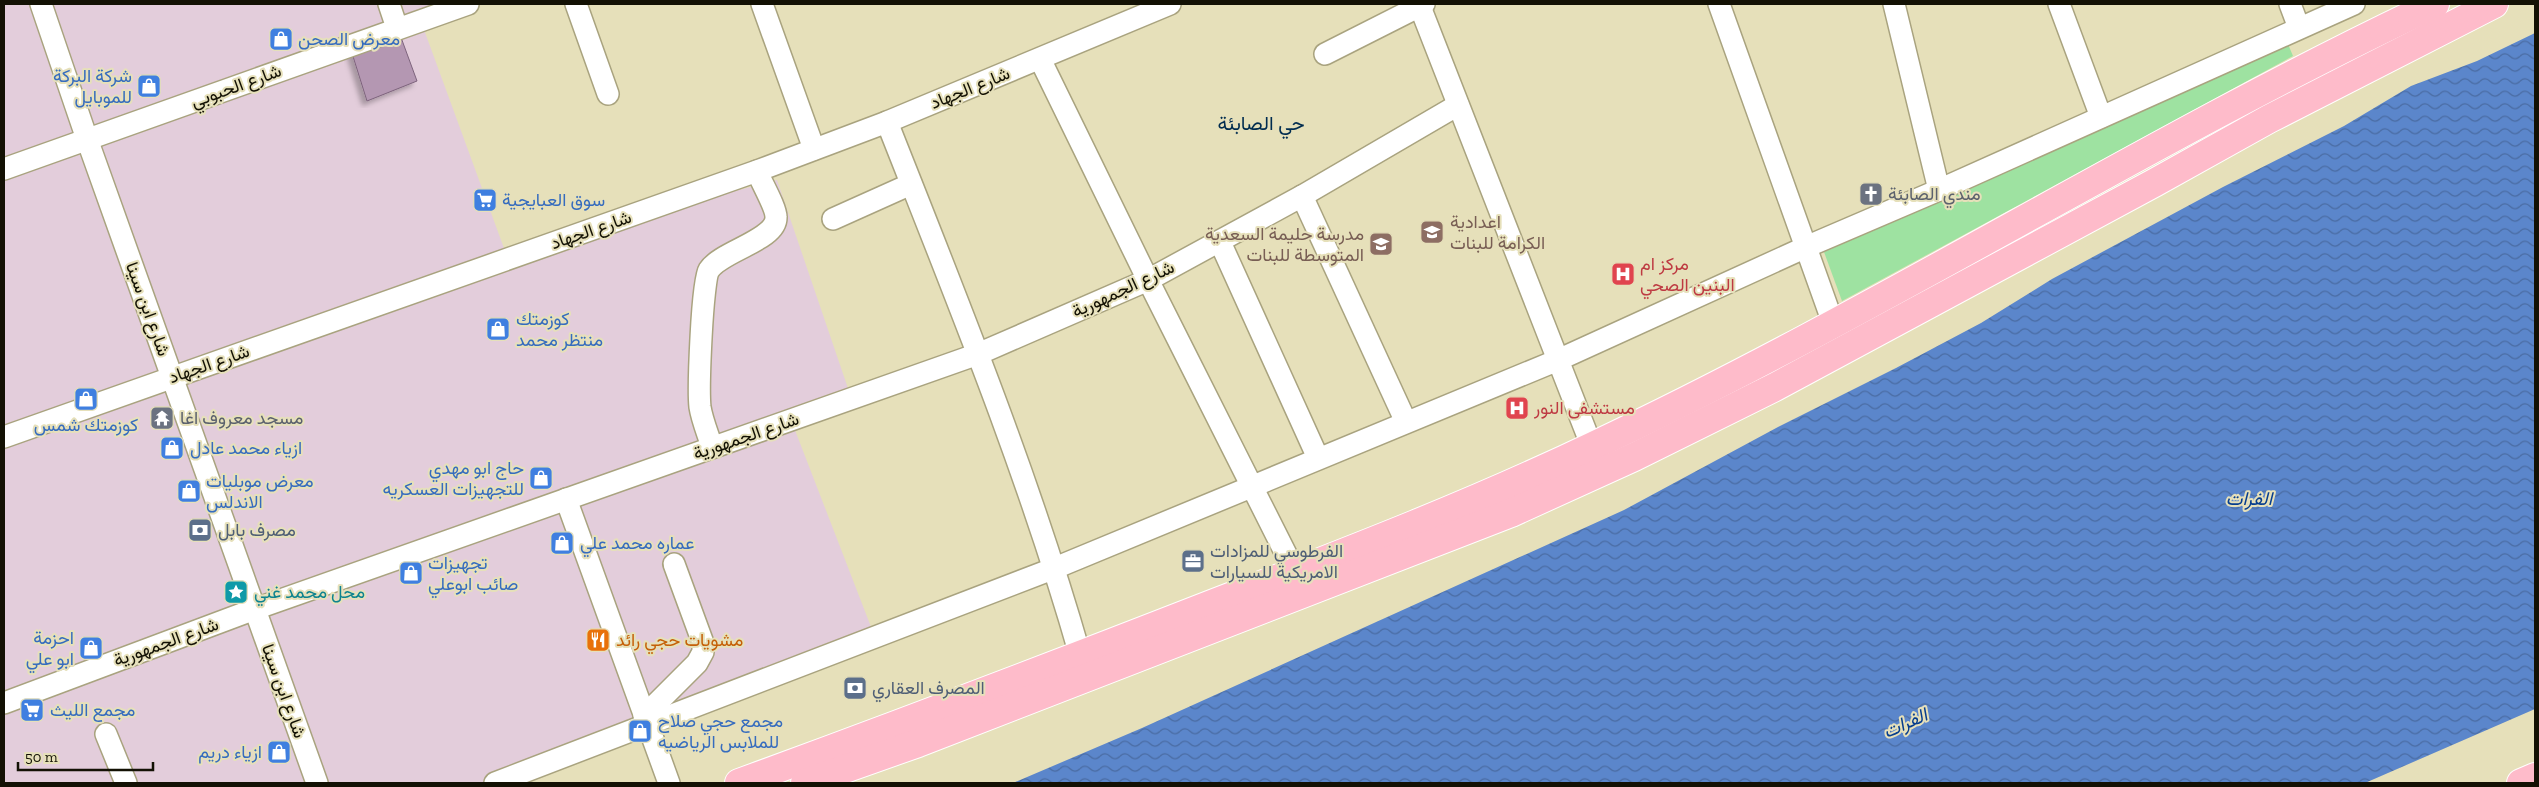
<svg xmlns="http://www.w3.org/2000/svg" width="2539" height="787" font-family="'Zilla Slab',Vazirmatn,serif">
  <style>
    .commercial { fill: #e3cddb }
    .park { fill: #9ee2a1 }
    .water { fill: url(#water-waves) }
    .building { fill: #b497b2; stroke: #7d637c; filter: url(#shadow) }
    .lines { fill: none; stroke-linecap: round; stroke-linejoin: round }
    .minor-casing { stroke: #a9a37f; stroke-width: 24 }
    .major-casing { stroke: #fff; stroke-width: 30 }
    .minor { stroke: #fff; stroke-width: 21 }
    .major { stroke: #febbca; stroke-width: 28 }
    .labels { text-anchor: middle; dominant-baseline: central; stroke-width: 4; stroke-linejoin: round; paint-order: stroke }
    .shop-label { font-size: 18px; fill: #366cbe; stroke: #e6e0ba; text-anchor: start }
    .street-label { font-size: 18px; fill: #131104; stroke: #e6e0ba }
    .worship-label { font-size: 18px; fill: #5b616d; stroke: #e6e0ba; text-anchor: start }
    .education-label { font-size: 18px; fill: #785e54; stroke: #e6e0ba; text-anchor: start }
    .health-label { font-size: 18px; fill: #be3a42; stroke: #e6e0ba; text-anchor: start }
    .service-label { font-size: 18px; fill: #4e5e75; stroke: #e6e0ba; text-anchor: start }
    .culture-label { font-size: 18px; fill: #0d838f; stroke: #e6e0ba; text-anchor: start }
    .food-label { font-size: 18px; fill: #c56008; stroke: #e6e0ba; text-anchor: start }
    .water-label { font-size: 19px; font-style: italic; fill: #063d8e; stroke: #e6e0ba }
    .quarter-label { font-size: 20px; fill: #002c4f; stroke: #e6e0ba }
  </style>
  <defs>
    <pattern id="water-waves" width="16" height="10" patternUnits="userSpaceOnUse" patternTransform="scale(1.25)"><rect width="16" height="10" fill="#5b86cb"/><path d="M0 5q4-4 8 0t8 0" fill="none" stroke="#4a6ca3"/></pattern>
    <filter id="shadow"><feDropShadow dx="-4.5" dy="4.5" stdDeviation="2.5" flood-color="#0004"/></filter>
  </defs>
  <rect width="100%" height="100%" fill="#e6e0ba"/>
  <polygon class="commercial" points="4,4 456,4 419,16 505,251 777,180 853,403 793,425 878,645 492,783 4,783"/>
  <polygon class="park" points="2288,44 2293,56 1842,301 1824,252"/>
  <polygon class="water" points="2535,33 2535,709 2365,783 1013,783 1142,728 1624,510 1778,427 1896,368 1981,323 2052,279 2223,187 2344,126 2411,86 2477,61"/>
  <polygon class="building" points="399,32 417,81 367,101 351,50"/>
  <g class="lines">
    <g class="minor-casing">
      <g id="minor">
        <polyline points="41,4 87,139 317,783"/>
        <polyline points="389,4 397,28"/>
        <polyline points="576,4 608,94"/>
        <polyline points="762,4 814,149"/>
        <polyline points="1419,4 1592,447"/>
        <polyline points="1719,4 1833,323"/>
        <polyline points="1894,4 1939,190"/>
        <polyline points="2059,4 2101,117"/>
        <polyline points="2290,4 2299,28"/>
        <polyline points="1325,54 1424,4"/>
        <polyline points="1040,59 1148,280 1295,572"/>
        <path d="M887,122c69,175 141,351 193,533"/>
        <polyline points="4,169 468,4"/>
        <polyline points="1302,196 1406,422"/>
        <polyline points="833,219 911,184"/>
        <polyline points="1220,242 1318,458"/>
        <polyline points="4,437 757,171 887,122 1170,4"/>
        <path d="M712,447c-4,-13 -10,-27 -12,-40 -2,-18 2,-126 9,-137 12,-19 68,-30 67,-53 0,-10 -15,-35 -19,-46"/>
        <polyline points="566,499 669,783"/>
        <polyline points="4,703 255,609 978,354 1148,280 1302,196 1458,105"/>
        <polyline points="644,716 697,663 703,652 703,643 674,564"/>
        <polyline points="106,734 126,783"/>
        <polyline points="495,783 1055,568 1558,360 1806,247 1939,190 2354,4"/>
      </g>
    </g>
    <g class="major-casing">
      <g id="major">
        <path d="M739,783c156,-57 311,-116 465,-176 132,-51 264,-101 391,-162 286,-135 554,-306 840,-441"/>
        <polyline points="805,783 918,743 1511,513 1634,457 1775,387 2154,183 2269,119 2494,4"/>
        <polyline points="2521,783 2535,777"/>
      </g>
    </g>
    <use href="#minor" class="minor"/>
    <use href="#major" class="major"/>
  </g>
  <defs>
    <g id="shop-square" transform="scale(1.25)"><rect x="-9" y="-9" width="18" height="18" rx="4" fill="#3f7fe0" stroke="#e6e0ba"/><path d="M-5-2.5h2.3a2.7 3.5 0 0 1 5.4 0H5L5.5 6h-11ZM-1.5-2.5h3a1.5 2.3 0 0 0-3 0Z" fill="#fff"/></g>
    <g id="church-square" transform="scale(1.25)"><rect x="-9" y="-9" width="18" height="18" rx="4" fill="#6b7280" stroke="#e6e0ba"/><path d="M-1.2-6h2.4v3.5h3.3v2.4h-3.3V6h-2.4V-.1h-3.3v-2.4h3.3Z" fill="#fff"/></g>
    <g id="supermarket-square" transform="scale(1.25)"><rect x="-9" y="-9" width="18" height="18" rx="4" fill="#3f7fe0" stroke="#e6e0ba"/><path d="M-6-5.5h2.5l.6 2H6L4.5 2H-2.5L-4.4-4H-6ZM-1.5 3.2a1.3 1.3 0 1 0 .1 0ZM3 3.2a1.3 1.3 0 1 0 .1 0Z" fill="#fff"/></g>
    <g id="school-square" transform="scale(1.25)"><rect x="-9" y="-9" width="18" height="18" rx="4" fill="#8d6e63" stroke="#e6e0ba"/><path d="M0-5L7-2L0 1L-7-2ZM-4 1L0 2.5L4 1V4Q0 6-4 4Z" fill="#fff"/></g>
    <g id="hospital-square" transform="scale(1.25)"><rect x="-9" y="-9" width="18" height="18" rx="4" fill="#e0444e" stroke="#e6e0ba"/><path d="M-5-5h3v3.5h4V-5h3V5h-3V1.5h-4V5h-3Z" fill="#fff"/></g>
    <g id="temple-square" transform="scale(1.25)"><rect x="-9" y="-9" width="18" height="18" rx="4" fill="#6b7280" stroke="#e6e0ba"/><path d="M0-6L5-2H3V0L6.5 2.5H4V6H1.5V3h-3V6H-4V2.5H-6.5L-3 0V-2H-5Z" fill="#fff"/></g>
    <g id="bank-square" transform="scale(1.25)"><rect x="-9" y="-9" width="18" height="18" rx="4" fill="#5c6f8a" stroke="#e6e0ba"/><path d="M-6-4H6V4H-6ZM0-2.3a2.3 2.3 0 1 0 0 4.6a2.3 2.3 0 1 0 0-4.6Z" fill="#fff"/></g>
    <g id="office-square" transform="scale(1.25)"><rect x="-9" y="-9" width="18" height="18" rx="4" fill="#5c6f8a" stroke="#e6e0ba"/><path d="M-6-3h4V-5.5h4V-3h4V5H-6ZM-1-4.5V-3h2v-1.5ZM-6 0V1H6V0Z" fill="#fff"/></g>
    <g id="sight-square" transform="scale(1.25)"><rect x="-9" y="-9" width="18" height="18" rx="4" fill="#0f9aa8" stroke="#e6e0ba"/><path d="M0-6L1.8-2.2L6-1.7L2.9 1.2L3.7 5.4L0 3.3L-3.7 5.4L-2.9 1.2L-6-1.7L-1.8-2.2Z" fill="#fff"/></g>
    <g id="restaurant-square" transform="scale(1.25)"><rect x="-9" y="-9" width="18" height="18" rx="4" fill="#e8710a" stroke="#e6e0ba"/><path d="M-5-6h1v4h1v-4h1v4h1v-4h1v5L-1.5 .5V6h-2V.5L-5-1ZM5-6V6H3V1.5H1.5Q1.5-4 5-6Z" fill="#fff"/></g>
  </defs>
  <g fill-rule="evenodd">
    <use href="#shop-square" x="281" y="39"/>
    <use href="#shop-square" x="149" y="86"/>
    <use href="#church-square" x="1871" y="194"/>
    <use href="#supermarket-square" x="485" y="200"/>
    <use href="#school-square" x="1432" y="232"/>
    <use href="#school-square" x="1381" y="244"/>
    <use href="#hospital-square" x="1623" y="274"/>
    <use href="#shop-square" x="498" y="329"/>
    <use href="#shop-square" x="86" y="399"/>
    <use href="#hospital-square" x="1517" y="408"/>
    <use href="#temple-square" x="162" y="418"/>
    <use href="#shop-square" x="172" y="448"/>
    <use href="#shop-square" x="541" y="478"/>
    <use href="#shop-square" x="189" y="491"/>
    <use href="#bank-square" x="200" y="530"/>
    <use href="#shop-square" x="562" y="543"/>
    <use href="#office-square" x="1193" y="561"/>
    <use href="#shop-square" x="411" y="573"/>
    <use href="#sight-square" x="236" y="592"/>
    <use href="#restaurant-square" x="598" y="640"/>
    <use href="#shop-square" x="91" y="648"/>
    <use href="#bank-square" x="855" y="688"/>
    <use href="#supermarket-square" x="32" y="710"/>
    <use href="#shop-square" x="640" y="731"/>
    <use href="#shop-square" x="279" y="752"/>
  </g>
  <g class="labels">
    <g class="shop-label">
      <text x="298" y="39">معرض الصحن</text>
      <text x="132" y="76" text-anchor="end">شركة البركة<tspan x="132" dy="21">للموبايل</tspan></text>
      <text x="502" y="200">سوق العبايجية</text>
      <text x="516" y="319">كوزمتك<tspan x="516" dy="21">منتظر محمد</tspan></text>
      <text x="86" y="425" text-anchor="middle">كوزمتك شمس</text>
      <text x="190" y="448">ازياء محمد عادل</text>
      <text x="524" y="468" text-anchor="end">حاج ابو مهدي<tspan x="524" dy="21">للتجهيزات العسكريه</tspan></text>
      <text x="206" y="481">معرض موبليات<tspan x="206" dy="21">الاندلس</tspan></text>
      <text x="580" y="543">عماره محمد علي</text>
      <text x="428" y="563">تجهيزات<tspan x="428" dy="21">صائب ابوعلي</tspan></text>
      <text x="74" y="638" text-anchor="end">احزمة<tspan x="74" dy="21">ابو علي</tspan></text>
      <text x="50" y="710">مجمع الليث</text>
      <text x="658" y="721">مجمع حجي صلاح<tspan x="658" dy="21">للملابس الرياضيه</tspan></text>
      <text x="262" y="752" text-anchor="end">ازياء دريم</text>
    </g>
    <g class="street-label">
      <text transform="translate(236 86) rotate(-20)">شارع الحبوبي</text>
      <text transform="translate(970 88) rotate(-22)">شارع الجهاد</text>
      <text transform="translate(591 230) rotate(-19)">شارع الجهاد</text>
      <text transform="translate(1123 289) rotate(-25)">شارع الجمهورية</text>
      <text transform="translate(148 309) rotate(70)">شارع ابن سينا</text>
      <text transform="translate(209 364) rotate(-19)">شارع الجهاد</text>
      <text transform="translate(746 436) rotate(-19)">شارع الجمهورية</text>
      <text transform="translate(166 642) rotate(-20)">شارع الجمهورية</text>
      <text transform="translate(284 691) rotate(70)">شارع ابن سينا</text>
    </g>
    <g class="worship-label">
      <text x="1888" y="194">مندي الصابئة</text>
      <text x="180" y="418">مسجد معروف اغا</text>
    </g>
    <g class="education-label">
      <text x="1450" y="222">اعدادية<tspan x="1450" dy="21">الكرامة للبنات</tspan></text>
      <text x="1364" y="234" text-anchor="end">مدرسة حليمة السعدية<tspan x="1364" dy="21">المتوسطة للبنات</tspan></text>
    </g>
    <g class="health-label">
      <text x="1640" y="264">مركز ام<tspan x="1640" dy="21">البنين الصحي</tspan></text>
      <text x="1534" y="408">مستشفى النور</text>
    </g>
    <g class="service-label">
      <text x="218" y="530">مصرف بابل</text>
      <text x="1210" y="551">الفرطوسي للمزادات<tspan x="1210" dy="21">الامريكية للسيارات</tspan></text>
      <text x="872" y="688">المصرف العقاري</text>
    </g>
    <g class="culture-label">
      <text x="254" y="592">محل محمد غني</text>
    </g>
    <g class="food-label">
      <text x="616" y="640">مشويات حجي رائد</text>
    </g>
    <g class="water-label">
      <text x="2249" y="498">الفرات</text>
      <text transform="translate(1905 723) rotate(-24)">الفرات</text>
    </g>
    <g class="quarter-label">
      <text x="1261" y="123">حي الصابئة</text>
    </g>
  </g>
  <rect width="2539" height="787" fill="none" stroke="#131104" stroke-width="10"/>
  <path d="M18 762v8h135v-8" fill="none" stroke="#131104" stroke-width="2.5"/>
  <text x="25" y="762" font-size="15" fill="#131104" stroke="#e6e0ba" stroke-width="4" paint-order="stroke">50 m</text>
</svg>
